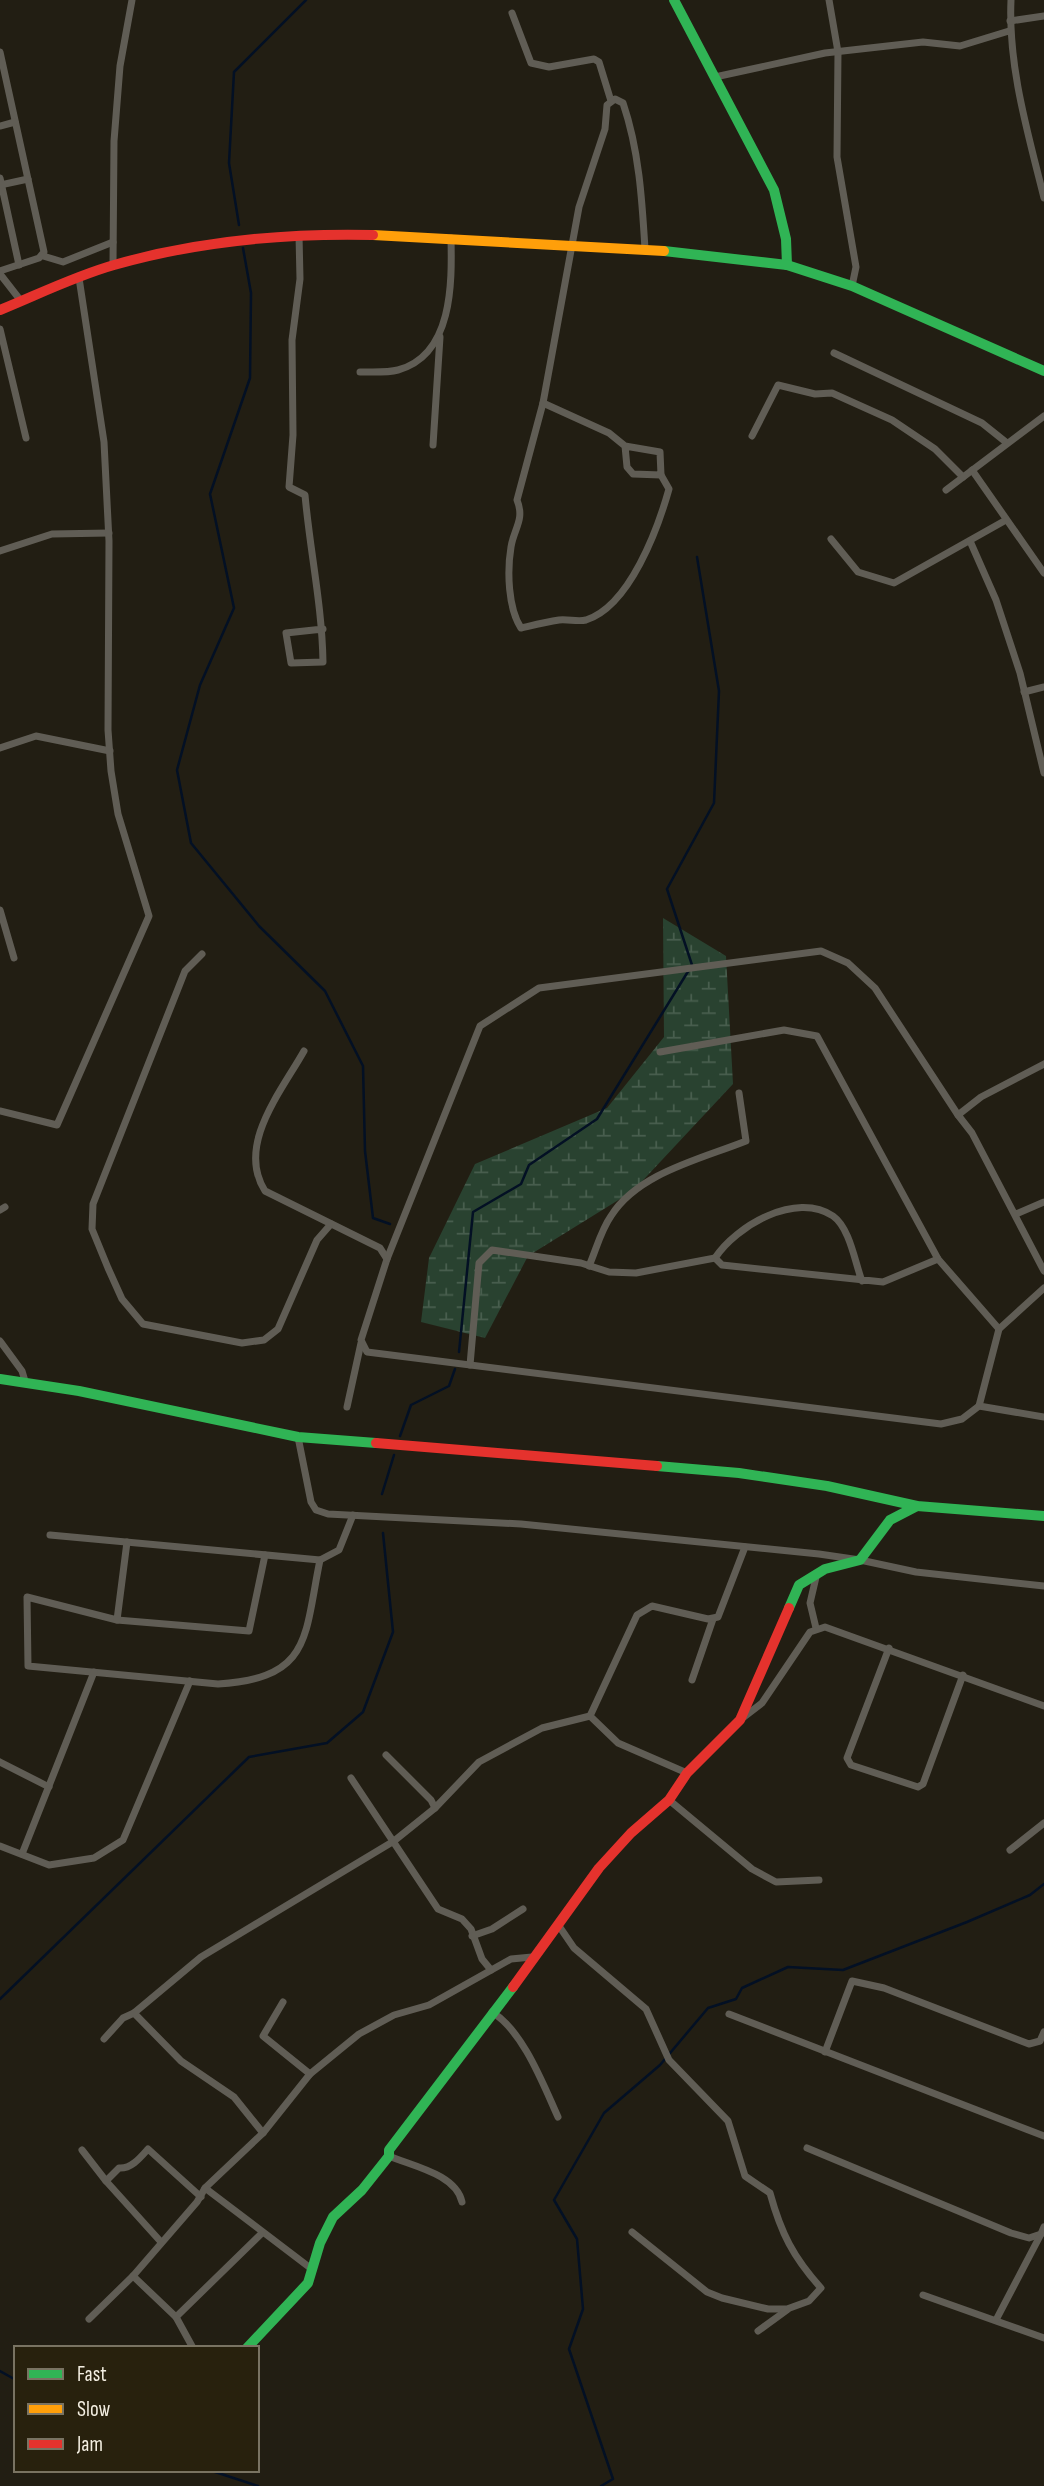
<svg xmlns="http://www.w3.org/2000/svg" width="1044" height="2486" font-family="'Sofia Sans Condensed',sans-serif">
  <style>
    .wetland { fill: url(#wetland-marsh) }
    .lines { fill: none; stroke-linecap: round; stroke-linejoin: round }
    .stream { stroke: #031024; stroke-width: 2.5 }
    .street { stroke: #605d55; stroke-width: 7 }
    .fast { stroke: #30b455; stroke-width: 10 }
    .slow { stroke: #ff9f0a; stroke-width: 10 }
    .jam { stroke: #e5322d; stroke-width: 10 }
  </style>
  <defs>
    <pattern id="wetland-marsh" width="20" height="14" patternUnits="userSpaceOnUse" patternTransform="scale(1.75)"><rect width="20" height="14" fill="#294230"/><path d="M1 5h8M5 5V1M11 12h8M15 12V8" fill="none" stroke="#485e4e"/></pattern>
  </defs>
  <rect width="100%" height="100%" fill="#221e13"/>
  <polygon class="wetland" points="663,918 726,956 733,1084 633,1191 528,1256 485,1338 421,1322 429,1258 475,1164 607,1108 664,1037"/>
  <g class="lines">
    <g class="stream">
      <polyline points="239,225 229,163 234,72 306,0"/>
      <polyline points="243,248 251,293 250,378 210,494 234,608 200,685 177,770 191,843 259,926 325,991 363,1066 365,1151 373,1218 390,1224"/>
      <polyline points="459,1352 473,1212 521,1184 529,1165 597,1119 692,965 667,889 714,803 719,691 697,557"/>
      <polyline points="400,1436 411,1405 449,1386 455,1369"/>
      <polyline points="382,1494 394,1455"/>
      <polyline points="0,1999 249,1757 327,1743 363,1712 393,1632 383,1533"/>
      <polyline points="0,2371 16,2380"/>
      <polyline points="209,2470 258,2486"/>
      <polyline points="601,2486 613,2479 569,2349 583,2309 577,2239 554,2200 604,2113 660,2065 708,2008 736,1999 742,1988 788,1967 843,1970 967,1922 1030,1895 1044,1884"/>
    </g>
    <g class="street">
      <polyline points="829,0 838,52 837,157 856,267 852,286"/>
      <path d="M1011,0c-3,67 17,133 33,198"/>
      <polyline points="512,13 531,63 549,67 594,59 599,62 611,101"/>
      <polyline points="1010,21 1044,16"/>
      <polyline points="0,52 44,252 39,258 0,271"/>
      <polyline points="715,77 825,53 923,42 960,46 1009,31"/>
      <polyline points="0,126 15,122"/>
      <polyline points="0,178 19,265"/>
      <polyline points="0,185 28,179"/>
      <path d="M299,235l1,44 -8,61 1,95 -4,52 16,8c5,56 17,110 18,167l-32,1 -5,-30 37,-4"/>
      <path d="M645,249c-3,-50 -6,-99 -22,-146l-8,-4 -8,6 -2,24 -26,78 -36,196 -26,97c8,20 -3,28 -6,47 -4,24 -3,61 10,81 13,-3 25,-6 38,-8 9,-1 19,2 27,0 44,-14 72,-92 83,-131l-8,-14"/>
      <polyline points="43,256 63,262 113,242"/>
      <polyline points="113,265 114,141 120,66 132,0"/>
      <polyline points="0,274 21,301"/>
      <polyline points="0,329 26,438"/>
      <polyline points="834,353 982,423 1007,443"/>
      <path d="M360,372c12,0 27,1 38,-2 55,-15 54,-87 53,-132"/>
      <polyline points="543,403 609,433 625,446 627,467 633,474 661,475 660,452 625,446"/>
      <polyline points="752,436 778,385 815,394 832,393 892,420 935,449 963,477"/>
      <polyline points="433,445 440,337"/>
      <polyline points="972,470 1044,573"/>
      <polyline points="946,490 1044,416"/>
      <polyline points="831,539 858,572 894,583 1006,520"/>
      <polyline points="970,541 996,600 1020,673 1044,773"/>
      <polyline points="0,551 52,534 109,533"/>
      <polyline points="1024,692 1044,687"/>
      <polyline points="0,748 36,736 110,751"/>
      <polyline points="0,910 14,958"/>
      <polyline points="202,954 185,971 93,1204 92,1229 108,1268 122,1299 143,1324 242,1343 264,1340 278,1329 317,1240 331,1224"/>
      <path d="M304,1051c-23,41 -68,94 -39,140l115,57 7,11 -26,81 6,12 574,72 21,-5 17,-13"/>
      <polyline points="660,1052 784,1030 817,1036 938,1259 999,1329"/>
      <polyline points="1044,1064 981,1097 958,1115 972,1133 1044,1271"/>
      <polyline points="0,1111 57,1125 149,916 118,814 111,771 108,730 109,541 104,442 79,278"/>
      <polyline points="0,1210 5,1207"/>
      <polyline points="1016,1214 1044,1202"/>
      <polyline points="387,1259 480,1026 539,988 821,951 848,963 875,988 958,1115"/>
      <path d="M589,1266c7,-16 12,-36 22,-50 27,-43 90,-57 135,-75l-7,-48"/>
      <path d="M862,1281c-7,-18 -12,-53 -29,-65 -37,-25 -97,10 -118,42l7,7 161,17 55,-23"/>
      <polyline points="1044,1288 999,1329 979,1406 1044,1417"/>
      <polyline points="0,1341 22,1371 25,1381"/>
      <polyline points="470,1365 479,1263 492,1250 581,1263 609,1272 636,1273 715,1258"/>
      <polyline points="347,1407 361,1343"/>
      <polyline points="298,1437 311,1502 316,1510 328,1514 521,1524 819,1554 860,1560 916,1572 1044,1586"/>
      <polyline points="50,1535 320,1560 339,1550 353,1515"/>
      <path d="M265,1555l-16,76 -132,-11 -90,-23 1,69 190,18c94,-6 86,-47 102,-124"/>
      <polyline points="117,1620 127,1542"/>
      <polyline points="816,1628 810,1603 817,1573"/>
      <polyline points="889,1648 847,1758 851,1765 918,1787 923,1784 963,1675"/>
      <polyline points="692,1680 713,1619"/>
      <polyline points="740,1720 762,1703 810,1632 825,1627 1044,1706"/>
      <polyline points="386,1755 431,1800 435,1808"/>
      <polyline points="0,1762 49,1787"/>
      <polyline points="687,1773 618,1743 590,1716 637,1615 652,1606 708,1619 718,1617 745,1547"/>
      <polyline points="351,1778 438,1909 462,1919 471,1929 482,1959 491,1970"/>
      <polyline points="669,1800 752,1869 776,1882 819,1880"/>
      <polyline points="0,1846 49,1865 94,1858 123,1840 190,1681"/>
      <polyline points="1010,1850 1044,1823"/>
      <polyline points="22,1854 94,1672"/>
      <path d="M559,1926l15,22 72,61 23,51 59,61 17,55 25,17c11,40 23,64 51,95l-12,13 -22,8h-19l-46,-11 -15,-6 -75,-60"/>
      <polyline points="472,1936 492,1929 523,1909"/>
      <polyline points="283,2002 263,2036 310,2074"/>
      <path d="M492,2012c31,19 51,72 66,105"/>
      <polyline points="134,2013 181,2061 234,2097 263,2133"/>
      <polyline points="729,2014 1044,2136"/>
      <polyline points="104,2039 123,2018 134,2013 201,1957 394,1841 435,1808 479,1762 542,1728 590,1716"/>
      <polyline points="825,2052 852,1981 884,1988 1029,2044 1040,2041 1044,2032"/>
      <polyline points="807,2148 1011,2233 1029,2238 1041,2234 1044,2227"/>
      <polyline points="82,2150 106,2181 161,2242"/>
      <path d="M389,2156c23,10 67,18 73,46"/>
      <path d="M106,2181l13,-13c12,1 21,-10 29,-19l53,48"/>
      <polyline points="205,2188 313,2270"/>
      <polyline points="133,2276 176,2317 193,2348"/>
      <polyline points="923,2295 1044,2338"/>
      <polyline points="176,2317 262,2233"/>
      <polyline points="89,2319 133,2276 197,2202 205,2188 263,2133 310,2074 359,2034 394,2015 429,2005 511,1959 532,1957"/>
      <polyline points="996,2320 1041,2234"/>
      <polyline points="758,2331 787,2310"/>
    </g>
    <g class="fast">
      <polyline points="674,0 774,190 786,239 787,265"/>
      <polyline points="664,251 787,265 852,286 1044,371"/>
      <polyline points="0,1379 79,1391 298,1437 376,1443"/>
      <polyline points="657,1466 739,1473 827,1486 917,1506 1044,1516"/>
      <polyline points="789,1608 799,1585 825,1569 860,1560 890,1520 917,1506"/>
      <polyline points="247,2348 308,2283 320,2243 333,2217 362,2190 389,2156 389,2150 513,1987"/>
    </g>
    <polyline class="slow" points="373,235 664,251"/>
    <g class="jam">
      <path d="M0,310c37,-15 75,-34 114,-45 84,-24 172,-32 259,-30"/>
      <polyline points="376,1443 657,1466"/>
      <polyline points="513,1987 599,1868 631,1833 669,1800 687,1773 740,1720 789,1608"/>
    </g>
  </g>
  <rect x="14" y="2346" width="245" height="126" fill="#28210d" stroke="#797362" stroke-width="2"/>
  <rect x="28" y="2369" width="35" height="10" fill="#30b455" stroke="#797362" stroke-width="2"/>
  <text x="77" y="2381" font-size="21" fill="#f3eee1">Fast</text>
  <rect x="28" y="2404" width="35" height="10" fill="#ff9f0a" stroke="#797362" stroke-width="2"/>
  <text x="77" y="2416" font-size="21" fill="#f3eee1">Slow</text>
  <rect x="28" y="2439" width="35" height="10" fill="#e5322d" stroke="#797362" stroke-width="2"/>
  <text x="77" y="2451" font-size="21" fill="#f3eee1">Jam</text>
</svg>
